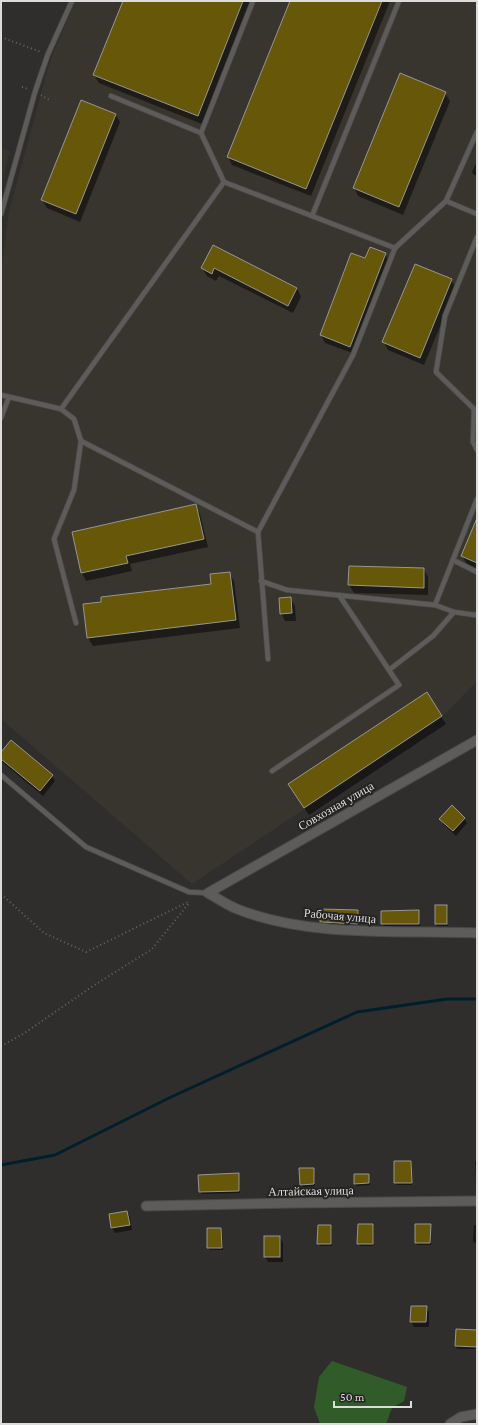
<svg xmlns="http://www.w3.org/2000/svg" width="478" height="1425" font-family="'Crimson Pro',serif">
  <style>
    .built { fill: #37352d }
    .green { fill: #315c29 }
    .shadow { fill: #0007 }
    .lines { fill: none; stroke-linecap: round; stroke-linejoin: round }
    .stream { stroke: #001f2d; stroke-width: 3 }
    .building { fill: #675809; stroke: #969693 }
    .lane-casing { stroke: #4a4948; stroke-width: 6 }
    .street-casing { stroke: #4a4948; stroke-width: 11 }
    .path { stroke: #646362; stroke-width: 2; stroke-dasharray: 1 3; stroke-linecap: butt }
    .lane { stroke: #5d5c5a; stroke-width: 4.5 }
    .street { stroke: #5d5c5a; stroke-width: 9 }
    .labels { text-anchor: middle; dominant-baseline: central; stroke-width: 4; stroke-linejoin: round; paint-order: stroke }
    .street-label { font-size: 12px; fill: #dcdcdb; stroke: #252422 }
  </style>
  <rect width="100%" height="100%" fill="#2f2e2c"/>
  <g class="built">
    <polygon points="75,1 477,1 477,681 441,718 192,884 1,719 1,270 9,211 50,61"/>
    <polygon points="1,148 10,151 1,186"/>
  </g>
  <polygon class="green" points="332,1361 407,1387 404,1401 392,1408 386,1424 320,1424 314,1407 319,1377"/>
  <g class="shadow">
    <polygon points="124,1 251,1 202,124 99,83 94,75"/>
    <polygon points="291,1 390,1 311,196 232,165 228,156"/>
    <polygon points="445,93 450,101 403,215 358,196 354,188"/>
    <polygon points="115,114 120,122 80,222 47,208 42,200"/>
    <polygon points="477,160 477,176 473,174 472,172"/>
    <polygon points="214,246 297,288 301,297 293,313 219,276 216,281 207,276 202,268"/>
    <polygon points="385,254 390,262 355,354 325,343 321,335 366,260"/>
    <polygon points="451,280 456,288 424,365 388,350 384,342"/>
    <polygon points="196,506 200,514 208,547 130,564 132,571 86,581 82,573 73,533"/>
    <polygon points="477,521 477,568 467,564 462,556"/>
    <polygon points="350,567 424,569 428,577 428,595 354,593 349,585"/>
    <polygon points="229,573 234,581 240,628 93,646 88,638 213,585"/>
    <polygon points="290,598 295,606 296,621 285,621 281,613"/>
    <polygon points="426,694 446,724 309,815 294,793"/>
    <polygon points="1,754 52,776 55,781 43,796 2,762"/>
    <polygon points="464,818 467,823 456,836 443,824 440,819"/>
    <polygon points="436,906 447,906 448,908 448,926 437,926 436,924"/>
    <polygon points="358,911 359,913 359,926 322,924 321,922"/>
    <polygon points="418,911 419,914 420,926 384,926 382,924"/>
    <polygon points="475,1161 477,1161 477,1184 476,1182"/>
    <polygon points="411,1162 412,1164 412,1185 397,1185 395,1183"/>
    <polygon points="313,1169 314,1171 315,1186 302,1187 301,1184"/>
    <polygon points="238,1174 239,1176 240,1193 202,1194 200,1192 200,1175"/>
    <polygon points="368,1175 370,1185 356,1186 355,1183"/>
    <polygon points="127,1212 130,1217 132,1230 115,1233 112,1228"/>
    <polygon points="372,1225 374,1227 373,1246 360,1246 358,1243"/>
    <polygon points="430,1225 431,1227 431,1245 417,1245 416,1243"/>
    <polygon points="474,1225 477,1225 477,1243 475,1243 473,1241"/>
    <polygon points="331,1226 332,1228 332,1246 320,1246 318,1243"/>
    <polygon points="221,1229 222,1231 223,1250 210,1250 208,1248"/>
    <polygon points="265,1237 280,1237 283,1243 283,1262 268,1262 265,1257"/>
    <polygon points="426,1307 429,1312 429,1327 414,1327 411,1322"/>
    <polygon points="457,1330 477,1331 477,1349 457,1349 456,1346"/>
  </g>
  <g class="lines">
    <polyline class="stream" points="1,1165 55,1155 171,1097 357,1012 447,999 477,999"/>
  </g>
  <g class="building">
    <polygon points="123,1 243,1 198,116 93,75"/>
    <polygon points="290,1 382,1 306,189 227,157"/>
    <polygon points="400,73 446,92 399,207 353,188"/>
    <polygon points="81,100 116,114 76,214 41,200"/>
    <polygon points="213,245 297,288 288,306 214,268 212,274 201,268"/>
    <polygon points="370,247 386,253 350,347 320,335 351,253 365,258"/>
    <polygon points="415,264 452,279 420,358 382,342"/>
    <polygon points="196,504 204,539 126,556 128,563 81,573 72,532"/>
    <polygon points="477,518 477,563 461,556"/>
    <polygon points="349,566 424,568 424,588 348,585"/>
    <polygon points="230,572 236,620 87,638 83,604 101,602 101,597 211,584 210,574"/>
    <polygon points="291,597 292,613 280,614 279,598"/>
    <polygon points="427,692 442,716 304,808 288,784"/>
    <polygon points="11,740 53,775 40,791 1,759 1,752"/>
    <polygon points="452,805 465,818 453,831 439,819"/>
    <rect x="435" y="905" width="12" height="19"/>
    <polygon points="320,909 358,910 358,924 320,922"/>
    <polygon points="419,910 419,924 381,924 381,911"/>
    <polygon points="394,1161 411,1161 412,1183 394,1183"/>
    <polygon points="299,1168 314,1168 314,1184 300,1185"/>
    <polygon points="239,1173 239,1191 199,1192 198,1175"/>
    <polygon points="354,1174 369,1174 369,1183 354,1184"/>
    <polygon points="127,1211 130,1225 111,1228 109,1214"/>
    <polygon points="358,1224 373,1224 373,1244 357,1244"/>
    <polygon points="415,1224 431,1224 430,1243 415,1243"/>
    <polygon points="318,1225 331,1225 331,1244 317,1244"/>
    <polygon points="207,1228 221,1228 222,1248 207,1248"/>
    <rect x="264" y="1236" width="16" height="21"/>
    <polygon points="411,1306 427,1306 426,1322 410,1322"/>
    <polygon points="456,1329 477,1330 477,1347 455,1346"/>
  </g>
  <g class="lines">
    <g class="lane-casing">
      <g id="lane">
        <polyline points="111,96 201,133 224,182"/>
        <polyline points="477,132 446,201 477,214"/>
        <polyline points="201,133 253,1"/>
        <polyline points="1,214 35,92 48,54 72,1"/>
        <polyline points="312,216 399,1"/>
        <polyline points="477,237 445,316 436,372 474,409 473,442 477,450"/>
        <polyline points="1,395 61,409 224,182 395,248 446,201"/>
        <polyline points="61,409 74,419 81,441 74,490 54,539 76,623"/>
        <polyline points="1,418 9,397"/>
        <polyline points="81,441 258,532"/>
        <polyline points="453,560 477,572"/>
        <polyline points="261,581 287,590 435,605 477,499"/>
        <polyline points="435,605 454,612 475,615 477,614"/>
        <polyline points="268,659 258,532 353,355 395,248"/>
        <polyline points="389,670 433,636 454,612"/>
        <polyline points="272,771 399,685 339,595"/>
        <polyline points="1,775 86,847 189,892 208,893"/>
      </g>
    </g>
    <g class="street-casing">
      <g id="street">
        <polyline points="208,893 477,740"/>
        <path d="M208,893c9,5 19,12 29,16 73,29 163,21 240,24"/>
        <polyline points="146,1206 294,1203 477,1201"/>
        <polyline points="450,1424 461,1417 477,1414"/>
      </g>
    </g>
    <g class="path">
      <polyline points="1,37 41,52"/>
      <polyline points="22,87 28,89"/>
      <polyline points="41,95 51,101"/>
      <polyline points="1,894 44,933 86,952 188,902"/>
      <polyline points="1,1046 23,1034 93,986 152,949 190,902"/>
    </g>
    <use href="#lane" class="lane"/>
    <use href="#street" class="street"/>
  </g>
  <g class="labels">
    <g class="street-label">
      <text transform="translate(336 806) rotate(-30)">Совхозная улица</text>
      <text transform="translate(340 916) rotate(5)">Рабочая улица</text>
      <text transform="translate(311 1191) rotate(-1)">Алтайская улица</text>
    </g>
  </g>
  <rect width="478" height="1425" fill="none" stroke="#dcdcdb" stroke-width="4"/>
  <path d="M334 1401v6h77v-6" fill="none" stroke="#dcdcdb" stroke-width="2"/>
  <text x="340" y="1401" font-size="12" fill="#dcdcdb" stroke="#252422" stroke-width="3" paint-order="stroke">50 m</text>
</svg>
